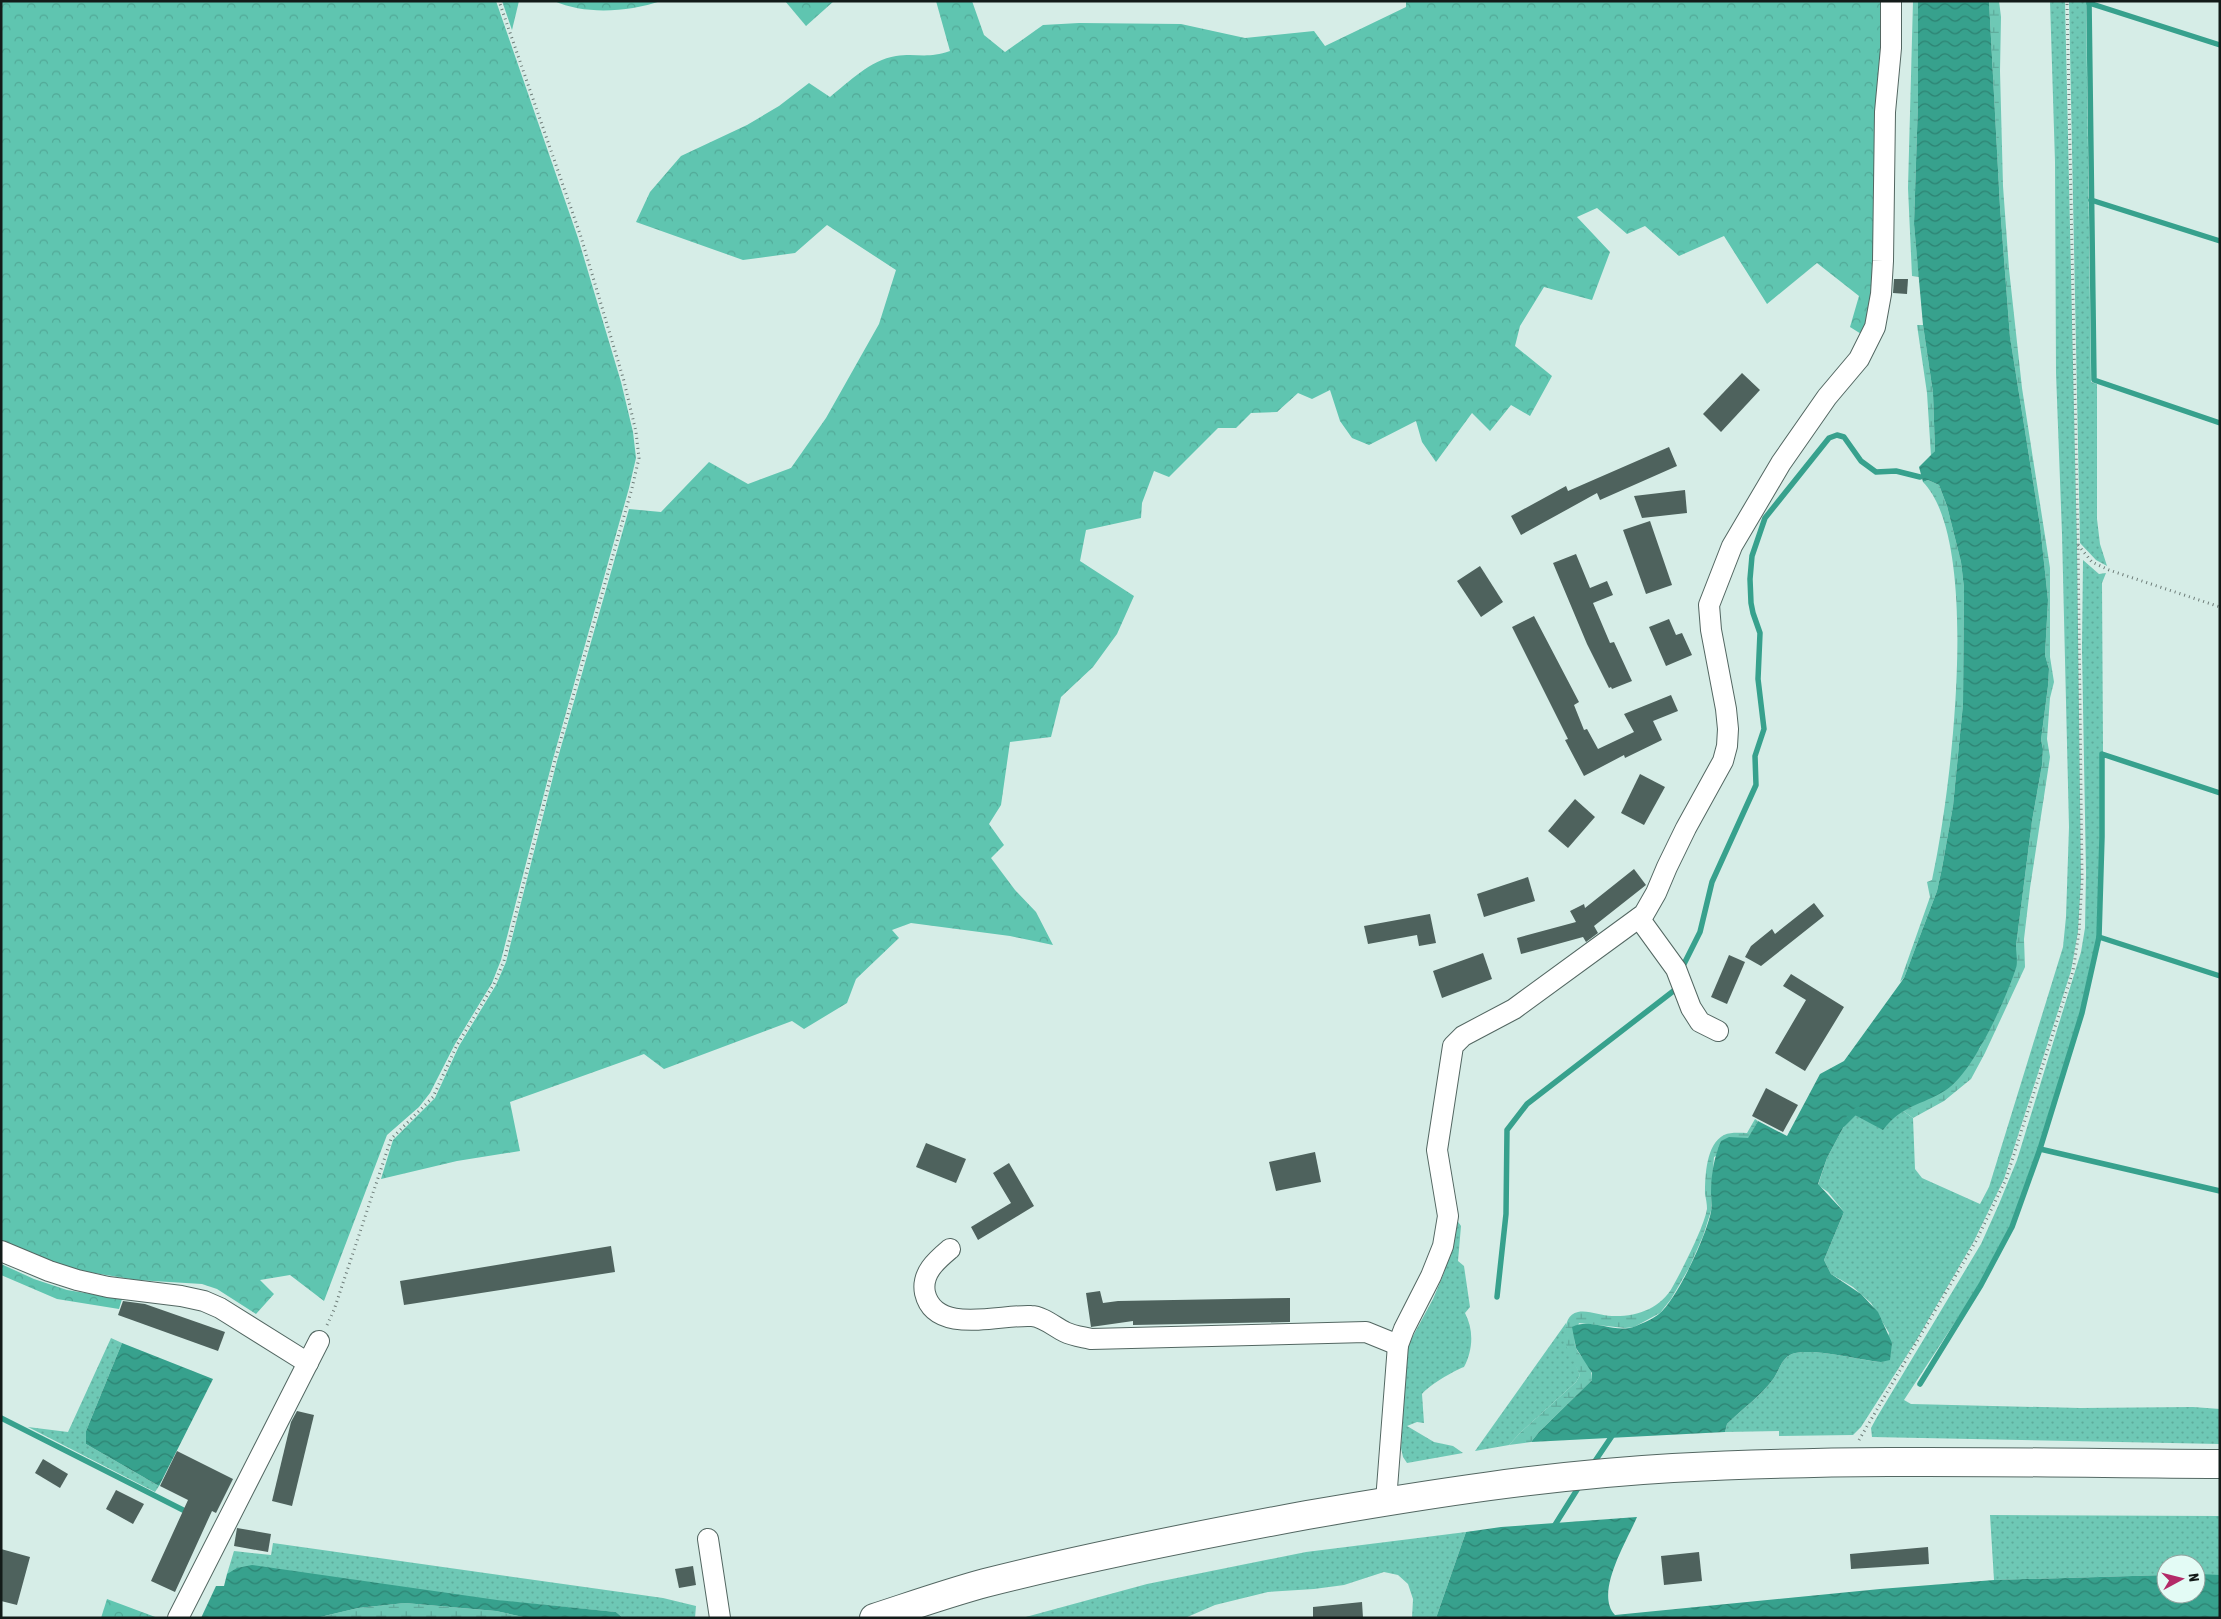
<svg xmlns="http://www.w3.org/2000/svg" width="2221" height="1619" font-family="'Asap Condensed',sans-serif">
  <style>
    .grass { fill: url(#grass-dots) }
    .forest { fill: url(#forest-crowns) }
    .wetland { fill: url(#wetland-marsh) }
    .water { fill: url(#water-waves) }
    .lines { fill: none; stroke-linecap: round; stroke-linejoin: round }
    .stream { stroke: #37a18d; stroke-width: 5.5 }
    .building { fill: #4e625d }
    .minor-casing { stroke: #536762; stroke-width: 22 }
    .highway-casing { stroke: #536762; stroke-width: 30 }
    .path { stroke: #6e7d79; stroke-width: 3; stroke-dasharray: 1 4; stroke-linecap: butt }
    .minor { stroke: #fff; stroke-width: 20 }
    .highway { stroke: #fff; stroke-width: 28 }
  </style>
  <defs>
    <pattern id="grass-dots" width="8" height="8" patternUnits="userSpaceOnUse" patternTransform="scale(1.25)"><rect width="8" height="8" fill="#6ec8b5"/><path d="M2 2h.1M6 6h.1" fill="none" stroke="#5eab9b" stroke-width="1.8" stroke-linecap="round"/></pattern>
    <pattern id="forest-crowns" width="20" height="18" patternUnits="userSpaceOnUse" patternTransform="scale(1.25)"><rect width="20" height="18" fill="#5fc5b0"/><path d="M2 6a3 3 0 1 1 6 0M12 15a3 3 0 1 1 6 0" fill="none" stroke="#52a997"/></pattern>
    <pattern id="wetland-marsh" width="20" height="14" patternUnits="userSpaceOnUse" patternTransform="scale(1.25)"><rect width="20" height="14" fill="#6ec8b5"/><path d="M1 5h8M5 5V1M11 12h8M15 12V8" fill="none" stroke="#5eab9b"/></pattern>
    <pattern id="water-waves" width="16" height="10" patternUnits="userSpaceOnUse" patternTransform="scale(1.25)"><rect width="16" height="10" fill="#37a18d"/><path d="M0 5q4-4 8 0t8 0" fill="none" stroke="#2d8272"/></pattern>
  </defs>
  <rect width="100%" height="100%" fill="#d6ede7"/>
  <g class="grass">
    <path d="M2050,1h15l12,544 4,335 -3,52 -7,39 -67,208 -30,62 -58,100 -55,86 -8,8 -74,1v-5l-54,1 2,-8c15,-15 34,-28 47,-46 5,-8 8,-20 18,-24 19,-7 67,6 88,8l9,-29 -18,-30 -18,-16 -22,-13 -7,-14 20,-48 -16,-20 -10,-7 9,-27 24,-45 41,5 10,-8 11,8 2,51 7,9 58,26 9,-17 74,-240 3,-30 3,-90 -7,-293 -6,-161 -1,-211z"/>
    <polygon points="2069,1 2086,1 2091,382 2097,384 2097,519 2100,544 2107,566 2096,560 2080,543"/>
    <polygon points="2083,560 2099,574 2106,573 2102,583 2103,752 2100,753 2100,837 2097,937 2092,969 2063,1072 2039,1149 2011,1227 1980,1284 1904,1400 1911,1404 2080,1408 2193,1407 2220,1409 2220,1444 1872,1437 1871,1428 1877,1417 1981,1244 1999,1204 2017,1160 2081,952 2085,928 2086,873 2082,649"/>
    <path d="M1454,1216l7,10 -3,35 6,5 6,41 -5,6c9,17 8,37 -1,54 -11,4 -36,19 -42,27l2,29 -7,-1 -10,4 27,16 19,4 10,7 -56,10 -4,-6 -2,-9 6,-101 26,-48 11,-26 11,-42z"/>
    <path d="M1566,1323c-1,23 5,32 14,52l-4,7 -56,51 -11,12 -34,6z"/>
    <polygon points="111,1338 122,1343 86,1431 86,1444 159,1486 155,1492 28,1427 68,1432"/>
    <polygon points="1990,1515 2220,1516 2220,1575 2196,1575 2196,1564 2166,1564 2166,1575 1994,1580"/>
    <polygon points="1466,1532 1436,1618 1412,1618 1413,1599 1408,1584 1398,1575 1384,1572 1344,1585 1314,1589 1268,1592 1215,1605 1185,1618 1022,1618 1147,1584 1306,1552"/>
    <polygon points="273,1543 663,1598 696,1606 695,1618 623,1618 616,1612 227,1574 234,1551 271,1555"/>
  </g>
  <g class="forest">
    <polygon points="1,1 496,1 578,238 621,382 633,432 636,458 629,488 553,759 501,960 492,983 455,1044 430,1093 419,1107 387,1135 324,1301 290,1275 260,1280 274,1294 256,1314 217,1289 202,1284 137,1280 75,1270 1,1241"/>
    <polygon points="502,1 519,1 512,30"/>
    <path d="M554,1h107c-33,11 -76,14 -107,0z"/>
    <polygon points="785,1 834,1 806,26"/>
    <path d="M936,1h36l12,34 21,17 38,-27 36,-2 102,1 64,14 69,-7 11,15 81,-39v-6h482l-8,260 -14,76 -16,-10 9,-31 -42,-33 -50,41 -43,-68 -45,20 -34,-30 -18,8 -30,-26 -20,9 33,35 -18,48 -48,-13 -24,39 -5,20 37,30 -22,40 -19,-11 -21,26 -18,-18 -36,49 -14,-20 -6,-21 -47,24 -17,-7 -12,-17 -10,-31 -18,9 -14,-6 -21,19 -26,1 -15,15h-18l-49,49 -15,-6 -12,32 -1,15 -55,12 -6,31 54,35 -17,38 -24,33 -32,30 -10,40 -41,5 -9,63 -12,19 15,21 -13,13 24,32 21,22 17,33 -43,-9 -99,-13 -19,7 7,8 -43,41 -9,24 -43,26 -12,-8 -128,48 -20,-15 -134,48 10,49 -63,10 -76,18 12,-39 42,-42 24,-52 37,-61 10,-23 51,-201 72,-252 32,3 48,-50 39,22 43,-16 35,-50 53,-94 17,-54 -69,-45 -32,28 -52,7 -107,-38 14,-30 31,-36 66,-31 32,-19 30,-23 21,14c19,-15 40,-37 66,-41 21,-3 31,3 54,-5z"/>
    <polygon points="1,1264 34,1279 67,1290 122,1299 119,1309 57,1299 1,1275"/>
    <polygon points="107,1599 158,1618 101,1618"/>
  </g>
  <g class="wetland">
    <polygon points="1913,1 1918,1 1918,102 1914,224 1919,277 1912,276 1908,188"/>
    <polygon points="1989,1 1999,1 2001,17 2000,71 2003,186 2009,269 2022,388 2050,568 2050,657 2054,682 2050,698 2047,739 2050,757 2030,888 2024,939 2025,967 1985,1053 1971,1079 1944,1101 1913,1118 1902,1110 1931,1097 1980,1048 2016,967 2016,946 2032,821 2042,765 2043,749 2041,740 2048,686 2049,669 2045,655 2048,600 2040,525 2010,337 2000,207"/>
    <polygon points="1917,325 1923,325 1933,393 1935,451 1931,456 1927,393"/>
    <path d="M1928,480l11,5 8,21 14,56 3,26 -1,116 -10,102 -11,62 -5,23 -33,87 -4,4 30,-85 -3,-15 5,-2c18,-81 51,-337 -9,-398z"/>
    <path d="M1755,1119l3,2 -10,18 -34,18 -3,35v19l-8,25 -14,32 -18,31 -11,14 -26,14 -9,1 -46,-5c-15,35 14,31 13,57l-53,52 -8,10 -22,3 11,-12 56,-51 4,-7c-4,-8 -9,-16 -12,-24 -4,-11 -6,-36 10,-39 11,-2 23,4 34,4 24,1 49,-7 61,-30 9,-16 31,-59 34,-77 0,-5 -1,-10 -2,-15 0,-18 1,-50 19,-59 7,-3 15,-2 23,-2z"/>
    <polygon points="405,1603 496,1611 528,1618 316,1618 358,1608"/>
  </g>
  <g class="water">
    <path d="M1918,1h71l11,206 10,130 30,188 8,75 -3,55 4,14 -1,17 -7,54 2,9 -1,16 -10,56 -16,125c0,7 2,16 0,22 -10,31 -43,105 -70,122 -25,16 -43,14 -63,40l-32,-17 -24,45 -9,26 26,28 -20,48 7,14 30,20 17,18 14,31 -2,17 -9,2c-22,-2 -70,-15 -89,-8 -10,4 -13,16 -18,24 -13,18 -32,31 -47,46l-2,8 -194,10 8,-10 53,-52v-7l-16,-25 -4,-21c19,-10 43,8 64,-1 7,-3 17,-7 23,-12 19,-16 47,-78 52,-102 1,-6 0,-13 0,-19 0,-19 3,-35 10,-52l8,-4 19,1 10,-17 29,15 33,-62 24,-13 60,-83 33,-87 5,-23 11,-62 10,-102 1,-116 -3,-26 -14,-56 -8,-21 -11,-5 -5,2 -4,-15 16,-16 -2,-58 -10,-68 -9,-101 4,-122z"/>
    <polygon points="122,1343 213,1379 159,1486 86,1444 86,1431"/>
    <path d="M1637,1517c-10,24 -43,76 -22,98l265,-26 114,-9 172,-5v19h30v-19l3,-1 21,1v43h-784l30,-86 35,-5z"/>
    <polygon points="252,1565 497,1600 616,1612 623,1618 528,1618 496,1611 405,1603 358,1608 316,1618 201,1618 216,1586 224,1586 227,1574 237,1568"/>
  </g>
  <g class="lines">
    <g class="stream">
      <polyline points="2089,1 2094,380 2220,423"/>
      <polyline points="2089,3 2220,45"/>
      <polyline points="2091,200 2220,241"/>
      <polyline points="2099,937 2220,976"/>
      <polyline points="1684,964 1700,932 1712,882 1756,785 1755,756 1764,729 1758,679 1760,633 1753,613 1751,603 1750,579 1752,556 1765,518 1829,438 1837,435 1844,437 1861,461 1876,472 1896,471 1920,477"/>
      <polyline points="1843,1124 1858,1109"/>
      <polyline points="2040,1149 2220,1191"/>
      <polyline points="1497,1297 1506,1214 1507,1130 1527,1104 1676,989"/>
      <polyline points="1920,1384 1981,1285 2012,1227 2040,1149 2082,1013 2099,937 2102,837 2102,754 2220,793"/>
      <polyline points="1,1418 189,1513"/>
      <polyline points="1591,1467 1614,1433"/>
      <polyline points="1553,1528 1580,1485"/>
    </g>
  </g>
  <g class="building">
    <polygon points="1894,279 1908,279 1907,294 1893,293"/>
    <polygon points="1742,373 1760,390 1721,432 1703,414"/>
    <polygon points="1669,447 1677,466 1600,500 1597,493 1521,535 1511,516 1566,486 1568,491"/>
    <polygon points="1685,490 1687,513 1642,518 1634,496"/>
    <polygon points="1650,521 1672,585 1646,594 1623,530"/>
    <polygon points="1576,554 1590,588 1607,581 1613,595 1593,603 1610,643 1614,642 1632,681 1612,689 1611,687 1609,688 1587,644 1553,563"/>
    <polygon points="1480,566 1503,602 1481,617 1457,581"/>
    <polygon points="1534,616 1579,702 1574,705 1584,730 1587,729 1598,749 1634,732 1624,714 1671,695 1678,711 1653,721 1662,740 1625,758 1624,755 1584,776 1565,740 1568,739 1512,627"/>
    <polygon points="1669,619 1676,635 1682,633 1692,655 1666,666 1649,627"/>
    <polygon points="1640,774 1665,787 1644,825 1621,813"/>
    <polygon points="1575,799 1595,817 1568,848 1548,831"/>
    <polygon points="1634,869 1646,885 1594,926 1598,933 1586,942 1583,937 1521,954 1517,938 1576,922 1570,911 1584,904 1585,908"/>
    <polygon points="1528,877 1535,901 1484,917 1477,894"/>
    <polygon points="1814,903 1824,916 1761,966 1745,957 1751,946 1772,929 1775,934"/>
    <polygon points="1430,914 1436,943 1419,946 1417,935 1368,944 1364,926"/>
    <polygon points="1483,953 1492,979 1442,998 1433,971"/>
    <polygon points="1729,955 1745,962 1727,1004 1711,997"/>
    <polygon points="1791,974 1844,1007 1805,1071 1775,1053 1806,1000 1783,986"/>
    <polygon points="1766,1088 1798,1105 1783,1132 1752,1116"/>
    <polygon points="926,1143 966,1159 956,1183 916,1167"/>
    <polygon points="1315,1152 1321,1182 1276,1191 1269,1162"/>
    <polygon points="1009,1163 1034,1206 978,1240 971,1227 1011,1203 993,1173"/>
    <polygon points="611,1246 615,1272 404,1305 400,1281"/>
    <polygon points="1100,1291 1103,1303 1118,1301 1290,1298 1290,1322 1133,1325 1133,1321 1091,1327 1086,1293"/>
    <polygon points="123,1301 145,1304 225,1332 218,1351 118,1315"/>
    <polygon points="297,1411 314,1415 292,1506 272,1501 291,1422"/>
    <polygon points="177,1451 233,1479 216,1513 212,1511 175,1592 151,1581 188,1500 160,1486"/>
    <polygon points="43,1459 68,1474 60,1488 35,1473"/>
    <polygon points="116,1490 144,1504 133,1524 106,1509"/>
    <polygon points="237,1528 271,1534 268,1552 234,1546"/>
    <polygon points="1928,1547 1929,1564 1851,1569 1850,1554"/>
    <polygon points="1,1549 30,1557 17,1605 1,1601"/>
    <polygon points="1699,1552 1702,1581 1664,1585 1661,1556"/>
    <polygon points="693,1566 696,1585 679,1588 675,1569"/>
    <polygon points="1362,1602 1363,1618 1313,1618 1313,1607"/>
  </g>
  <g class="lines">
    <g class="minor-casing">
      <g id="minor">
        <polyline points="1639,918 1676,969 1691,1008 1700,1022 1718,1031"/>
        <path d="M950,1249c-13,11 -29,24 -25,44 10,43 76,21 106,23 11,0 24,11 34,16 8,4 18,5 26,7l275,-7 32,13"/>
        <polyline points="1,1251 49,1271 77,1280 108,1287 181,1296 204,1301 220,1308 308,1363"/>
        <polyline points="1386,1501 1398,1345 1404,1329 1431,1276 1443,1246 1448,1216 1437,1150 1453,1046 1463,1036 1514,1009 1644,914 1656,893 1667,867 1686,828 1723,761 1727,746 1728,729 1726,709 1711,630 1709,605 1732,546 1781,463 1827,397 1859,359 1875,327 1881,294 1883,261 1885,112 1891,48 1891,1"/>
        <polyline points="708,1539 720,1618"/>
        <polyline points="178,1618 319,1341"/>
      </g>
    </g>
    <g class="highway-casing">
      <path id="highway" d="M874,1618c37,-12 74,-25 111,-35 106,-27 214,-48 322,-68 121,-21 242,-40 366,-47 182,-10 364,-5 547,-4"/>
    </g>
    <g class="path">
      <polyline points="2078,545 2092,562 2109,570 2220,607"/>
      <polyline points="327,1325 334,1310 391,1139 433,1097 457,1045 494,984 504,961 555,760 632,488 639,458 636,432 624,381 581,237 499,1"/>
      <polyline points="1859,1440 1976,1241 2006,1179 2073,971 2079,932 2082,880 2078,545 2067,1"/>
    </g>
    <use href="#minor" class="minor"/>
    <use href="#highway" class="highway"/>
  </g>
  <rect width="2221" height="1619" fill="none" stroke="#131b19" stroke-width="5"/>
  <g transform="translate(2181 1579) rotate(83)"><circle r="24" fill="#e3fbf5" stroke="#90a19d"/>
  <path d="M0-4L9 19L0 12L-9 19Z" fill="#b32a68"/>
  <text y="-8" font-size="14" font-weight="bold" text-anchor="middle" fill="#131b19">N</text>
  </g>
</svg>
